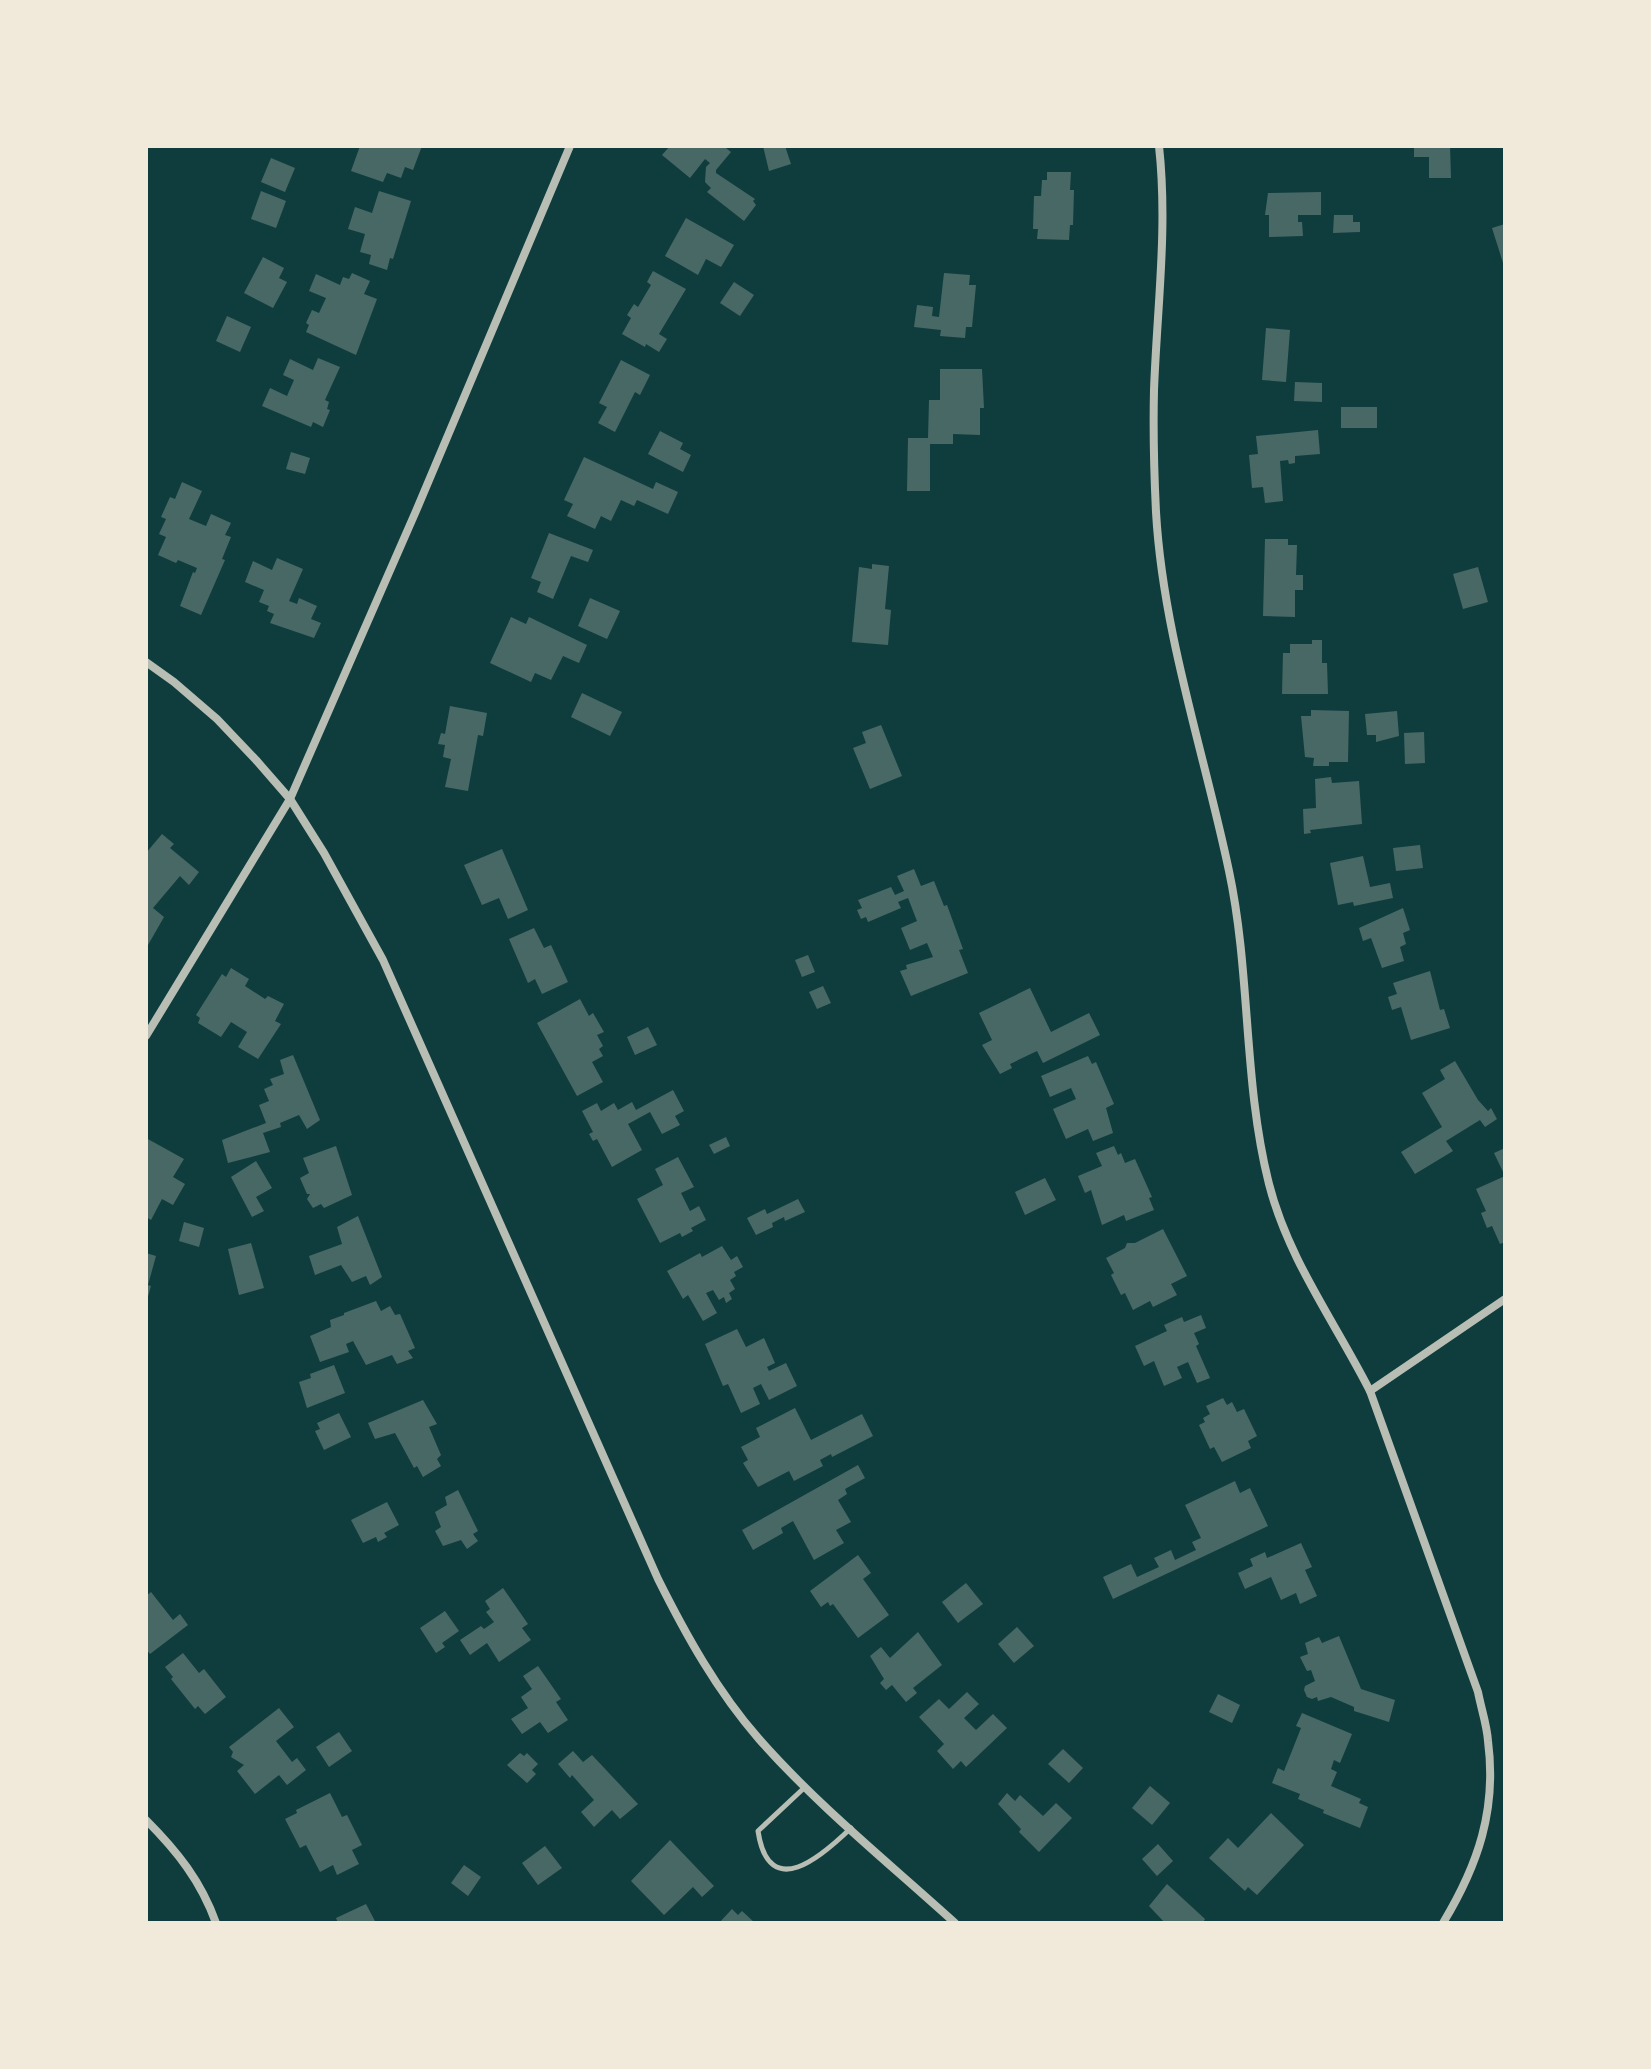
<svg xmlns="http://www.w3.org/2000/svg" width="1651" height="2069" font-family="Helvetica,sans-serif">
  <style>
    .building { fill: #486865 }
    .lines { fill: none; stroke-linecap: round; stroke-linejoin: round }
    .service { stroke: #b8beb3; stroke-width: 5 }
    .minor { stroke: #b8beb3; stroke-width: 8 }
  </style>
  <rect width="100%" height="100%" fill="#0f3d3e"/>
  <g class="building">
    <polygon points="360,146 422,146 413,170 405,167 401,178 387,173 383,182 351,171"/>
    <polygon points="670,146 728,146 726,148 731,152 716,170 716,173 755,199 753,201 756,205 744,221 707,192 711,188 705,182 706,167 710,163 705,159 690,178 662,155"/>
    <polygon points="763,146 785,146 791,164 769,171"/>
    <polygon points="1414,146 1450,146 1451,178 1429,178 1429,157 1414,157"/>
    <polygon points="271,158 295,168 285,192 261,182"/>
    <polygon points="1047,172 1071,172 1070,190 1074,190 1073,225 1070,225 1069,240 1037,239 1038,229 1033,229 1034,196 1041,196 1042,180 1047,180"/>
    <polygon points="261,191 286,201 276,228 251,219"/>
    <polygon points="379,191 411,201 393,259 390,258 387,270 369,264 371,255 360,252 365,234 348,229 355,207 372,213"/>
    <polygon points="1321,192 1321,215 1298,215 1298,222 1302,222 1303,236 1269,237 1269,215 1265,215 1268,193"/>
    <polygon points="1334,215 1353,215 1353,222 1360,222 1360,232 1333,233"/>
    <polygon points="686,218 734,245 721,267 706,259 698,275 665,256"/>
    <polygon points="1505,224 1505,266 1504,266 1492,228"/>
    <polygon points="263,257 284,268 279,278 287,282 273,308 244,293"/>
    <polygon points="653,271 686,289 659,334 667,339 659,352 646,344 645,347 622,334 631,318 627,315 634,304 638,307 651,285 647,282"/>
    <polygon points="352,273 370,281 364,294 377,299 356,355 306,332 309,325 306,323 312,310 319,313 326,298 309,291 316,274 340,285 343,277 349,279"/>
    <polygon points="944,273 970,275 969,285 976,285 972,327 966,327 965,338 940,336 941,330 914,327 917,305 933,307 932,316 939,317"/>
    <polygon points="734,282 754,295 740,316 720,303"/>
    <polygon points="227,316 251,327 240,352 216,341"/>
    <polygon points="1266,328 1290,330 1286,382 1262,380"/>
    <polygon points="318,358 340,367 325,400 329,402 327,409 330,410 323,427 313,422 311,427 262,406 270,388 287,396 294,380 283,375 290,359 313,370"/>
    <polygon points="621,360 650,375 640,395 635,392 615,432 598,423 607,407 599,403"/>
    <polygon points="940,369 982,369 984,408 980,408 980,435 953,434 953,444 930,444 930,491 907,491 908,438 928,438 929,400 940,400"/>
    <polygon points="1295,382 1322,383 1322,402 1294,401"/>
    <rect x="1341" y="407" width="36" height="21"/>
    <polygon points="1318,430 1320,454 1295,456 1295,463 1289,464 1288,460 1280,461 1283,501 1265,503 1263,487 1252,488 1249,455 1258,454 1256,436"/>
    <polygon points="660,431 683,443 680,449 691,455 683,472 648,454"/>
    <polygon points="291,452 310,458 305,474 286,469"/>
    <polygon points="584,457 653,489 656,482 678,492 668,514 637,500 634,506 621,500 611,521 601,516 595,529 567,516 573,504 564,500"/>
    <polygon points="182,482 202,491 189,519 206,526 211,514 231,523 225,535 231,537 222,559 225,560 201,615 180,606 193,572 195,573 197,568 178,560 176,563 158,555 166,537 159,534 166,519 161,517 170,497 175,499"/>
    <polygon points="549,533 593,550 588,562 571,556 553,599 537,592 541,582 531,578"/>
    <polygon points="1265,539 1288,539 1288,545 1297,545 1296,575 1303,575 1303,590 1295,590 1295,617 1263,616"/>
    <polygon points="277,558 303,569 289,601 297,604 299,598 317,606 311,619 321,623 314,638 270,623 274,614 267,611 269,606 259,602 264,590 245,582 253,561 272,570"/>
    <polygon points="872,564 889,566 885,609 891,610 888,645 852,642 859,567 872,569"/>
    <polygon points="1478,567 1488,602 1463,609 1453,574"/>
    <polygon points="590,598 620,611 607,639 578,626"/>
    <polygon points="511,617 526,624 529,617 587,645 579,663 563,656 551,680 535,673 531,682 490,663"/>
    <polygon points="1312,640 1322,640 1322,663 1327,663 1328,694 1282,694 1283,653 1290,653 1290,644 1312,644"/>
    <polygon points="582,693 622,712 610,736 571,717"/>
    <polygon points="450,706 487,713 483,736 478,735 468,791 445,787 451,759 443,757 445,745 438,744 441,733 445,734"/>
    <polygon points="1311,710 1349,711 1348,762 1329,762 1329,766 1313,766 1314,758 1305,757 1301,716 1311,716"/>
    <polygon points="1397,711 1399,736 1376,742 1376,735 1367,735 1365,714"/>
    <polygon points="881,725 902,776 870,789 853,748 866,743 862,732"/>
    <polygon points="1424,732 1425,763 1405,764 1404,733"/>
    <polygon points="1331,777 1332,783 1359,781 1362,824 1310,830 1311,833 1304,834 1303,809 1316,808 1315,779"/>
    <polygon points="162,834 174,844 170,848 199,872 189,885 180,876 153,908 164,917 148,945 146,853"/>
    <polygon points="1420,845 1423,868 1396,871 1393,848"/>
    <polygon points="502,849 528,910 508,919 499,898 482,905 464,865"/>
    <polygon points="1363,856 1370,887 1390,883 1393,898 1354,906 1353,902 1338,905 1330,863"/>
    <polygon points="914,869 921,886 934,881 944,906 947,905 963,949 959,950 968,973 911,996 900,971 907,969 906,965 933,957 927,943 910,950 901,928 917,921 908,898 898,902 901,908 868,922 866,917 861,919 857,910 862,908 858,900 891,887 895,895 904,891 897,876"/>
    <polygon points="1403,908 1410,930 1403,933 1406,944 1400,947 1404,961 1382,968 1371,938 1363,941 1359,928"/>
    <polygon points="534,928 544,948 551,945 568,982 542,994 535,979 528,983 509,939"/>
    <polygon points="808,955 815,972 802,977 795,960"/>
    <polygon points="231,968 249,979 245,986 265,999 268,996 284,1004 275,1021 281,1024 258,1059 238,1047 247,1032 231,1022 221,1037 198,1023 200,1018 196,1015 222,974 226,977"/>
    <polygon points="1430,971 1440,1010 1444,1009 1450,1028 1411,1040 1401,1007 1392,1010 1388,997 1397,994 1393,983"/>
    <polygon points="823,986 831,1003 817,1009 809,992"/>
    <polygon points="1030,988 1051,1032 1089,1013 1100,1035 1043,1063 1037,1051 1010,1064 1012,1068 1000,1074 982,1045 992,1040 979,1013"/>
    <polygon points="580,999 589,1016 593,1013 604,1032 597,1035 603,1046 599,1049 603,1056 592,1062 603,1082 577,1096 537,1023"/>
    <polygon points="648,1027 657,1045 635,1055 627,1037"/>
    <polygon points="293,1055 320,1120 307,1129 299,1115 280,1123 281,1127 263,1133 270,1152 228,1163 222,1140 266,1123 259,1105 269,1101 264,1089 273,1085 270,1079 284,1074 280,1060"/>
    <polygon points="1088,1056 1092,1064 1096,1062 1114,1104 1106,1108 1113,1133 1093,1141 1088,1129 1066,1139 1053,1109 1076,1099 1071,1088 1050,1097 1041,1076"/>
    <polygon points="1455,1061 1478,1100 1488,1111 1491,1108 1497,1119 1485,1127 1480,1120 1446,1141 1453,1151 1415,1174 1401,1152 1442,1127 1422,1093 1445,1079 1440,1070"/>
    <polygon points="673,1090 684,1111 675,1116 680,1125 662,1134 650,1112 628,1124 642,1150 612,1167 597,1139 593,1141 589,1134 593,1132 582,1111 597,1103 601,1111 614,1103 618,1110 632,1102 636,1110"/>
    <polygon points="726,1137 730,1146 714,1154 709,1145"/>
    <polygon points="146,1138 184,1159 173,1177 185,1184 173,1205 162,1199 151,1220 146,1217"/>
    <polygon points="336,1146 352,1195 324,1208 321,1204 313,1208 307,1199 310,1194 307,1194 300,1178 309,1173 303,1158"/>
    <polygon points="1114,1146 1118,1155 1121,1153 1125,1163 1135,1159 1152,1197 1149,1198 1154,1210 1126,1221 1124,1215 1102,1225 1091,1190 1085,1193 1078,1176 1102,1166 1096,1153"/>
    <polygon points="1505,1148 1505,1242 1500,1244 1492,1226 1487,1228 1481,1213 1486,1211 1476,1189 1505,1176 1494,1153"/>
    <polygon points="678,1157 694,1187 681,1193 690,1211 699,1206 706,1220 691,1228 693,1231 682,1237 680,1233 660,1243 637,1199 663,1185 655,1169"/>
    <polygon points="256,1161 272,1188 256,1197 264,1211 252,1217 231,1177"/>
    <polygon points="1045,1178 1056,1200 1025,1215 1015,1192"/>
    <polygon points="798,1199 805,1212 785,1221 784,1217 772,1223 773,1227 756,1235 747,1218 765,1209 767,1214"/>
    <polygon points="358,1216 382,1277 370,1285 366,1276 352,1282 341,1265 315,1275 309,1256 342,1244 337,1227"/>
    <polygon points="184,1222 204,1228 199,1247 179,1241"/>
    <polygon points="1163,1229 1187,1276 1171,1284 1177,1295 1153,1307 1150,1301 1133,1310 1125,1293 1121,1295 1111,1275 1114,1273 1106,1258 1125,1248 1127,1243 1135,1243"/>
    <polygon points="251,1243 264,1288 239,1295 228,1249"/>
    <polygon points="722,1246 731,1260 737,1256 743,1267 734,1272 736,1276 730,1280 735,1289 729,1293 732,1299 726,1303 724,1297 719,1300 713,1290 706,1293 717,1313 703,1321 688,1295 683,1299 667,1271 700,1253 702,1257"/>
    <polygon points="146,1253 156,1256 148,1285 151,1286 147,1300"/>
    <polygon points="376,1301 381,1311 390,1306 395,1315 400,1314 415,1348 408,1351 413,1358 397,1364 392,1355 366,1365 353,1341 346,1344 349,1352 320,1362 310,1336 331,1327 330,1320 344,1315 344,1313"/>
    <polygon points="1201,1315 1206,1328 1194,1333 1199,1344 1196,1346 1210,1378 1197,1383 1188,1362 1177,1367 1182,1378 1164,1386 1154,1361 1144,1366 1135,1346 1167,1331 1164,1325 1182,1317 1184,1322"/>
    <polygon points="737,1329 746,1347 764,1338 775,1363 767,1367 769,1371 786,1363 797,1386 769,1400 761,1384 753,1388 760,1404 741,1413 728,1384 723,1386 705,1344"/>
    <polygon points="334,1365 345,1393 307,1408 299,1382 311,1378 310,1374"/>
    <polygon points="1223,1398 1227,1405 1232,1402 1237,1412 1244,1409 1257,1436 1248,1441 1251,1448 1222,1462 1214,1447 1210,1449 1199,1425 1205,1422 1203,1418 1210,1414 1206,1406"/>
    <polygon points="423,1400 437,1424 429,1427 441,1455 437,1459 441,1466 423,1477 417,1466 414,1468 395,1433 375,1439 368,1423"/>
    <polygon points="795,1408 811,1440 862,1414 873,1436 832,1457 831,1454 820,1460 823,1466 794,1481 789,1471 758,1487 743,1463 748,1460 741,1447 760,1437 756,1428"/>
    <polygon points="339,1413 351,1437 324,1450 315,1431 320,1429 317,1423"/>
    <polygon points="858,1465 865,1478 845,1489 847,1494 838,1500 851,1522 836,1530 844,1543 814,1560 793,1521 781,1528 783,1533 753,1550 742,1530"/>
    <polygon points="1235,1481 1240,1493 1250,1488 1268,1526 1113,1599 1103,1577 1131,1564 1137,1577 1159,1567 1154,1558 1171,1550 1175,1560 1196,1550 1192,1542 1201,1538 1185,1505"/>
    <polygon points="458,1490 478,1531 473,1534 478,1541 467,1549 461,1540 443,1546 435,1531 441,1527 435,1512 447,1505 445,1497"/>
    <polygon points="387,1502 399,1525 384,1533 387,1537 378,1542 376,1537 363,1543 351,1520"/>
    <polygon points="1301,1543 1312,1567 1305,1570 1317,1596 1300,1604 1296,1593 1281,1600 1271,1577 1245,1589 1238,1573 1253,1566 1250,1559 1265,1552 1267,1558"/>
    <polygon points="858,1555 871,1573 863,1579 889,1615 858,1638 833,1604 830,1606 828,1602 821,1607 810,1591"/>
    <polygon points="966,1583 983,1604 958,1623 942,1602"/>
    <polygon points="503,1588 528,1624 522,1628 531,1640 499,1662 487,1643 470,1655 460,1640 481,1626 484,1629 494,1622 486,1612 490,1609 485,1601"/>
    <polygon points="151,1592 173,1620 180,1614 188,1625 150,1654 146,1649 146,1596"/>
    <polygon points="445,1611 459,1631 442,1643 445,1647 436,1653 420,1628"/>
    <polygon points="1017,1627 1034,1646 1014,1663 998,1644"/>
    <polygon points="918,1632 942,1665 913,1688 917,1693 906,1702 892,1685 886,1690 880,1683 884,1679 870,1656 881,1647 890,1658"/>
    <polygon points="1339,1636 1361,1689 1395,1700 1389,1722 1354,1711 1354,1707 1331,1697 1318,1701 1317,1697 1312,1699 1307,1697 1304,1690 1305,1686 1315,1681 1311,1670 1307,1671 1300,1657 1308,1654 1305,1643 1319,1637 1322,1643"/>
    <polygon points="183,1653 199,1673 204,1669 226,1697 205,1714 198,1706 195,1709 171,1679 173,1677 165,1667"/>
    <polygon points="538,1666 561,1699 556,1702 568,1720 548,1733 540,1722 522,1734 511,1719 528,1708 521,1697 532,1689 523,1676"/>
    <polygon points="967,1692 979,1704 964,1718 976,1730 993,1714 1007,1728 966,1767 961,1761 953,1769 937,1751 944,1744 919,1717 939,1699 949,1709"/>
    <polygon points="1218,1694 1240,1705 1232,1723 1209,1712"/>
    <polygon points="279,1708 294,1727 276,1741 292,1762 297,1758 306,1770 287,1785 279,1775 255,1794 237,1771 244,1765 231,1757 233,1752 229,1747"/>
    <polygon points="1302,1713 1352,1734 1340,1763 1334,1760 1331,1769 1337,1772 1331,1786 1361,1799 1359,1803 1368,1807 1360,1828 1323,1813 1324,1810 1298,1799 1300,1794 1272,1783 1278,1768 1284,1771 1301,1728 1296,1726"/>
    <polygon points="339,1732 352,1751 329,1767 316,1747"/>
    <polygon points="1063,1749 1083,1768 1069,1783 1048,1764"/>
    <polygon points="573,1751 583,1762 592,1755 638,1804 620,1819 612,1810 594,1827 581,1812 594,1800 572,1775 570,1778 558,1764"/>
    <polygon points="520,1753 524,1756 527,1753 538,1764 532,1770 536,1774 527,1783 507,1765"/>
    <polygon points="1150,1786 1170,1803 1152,1825 1132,1808"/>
    <polygon points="330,1793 342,1817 347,1815 362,1845 352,1850 359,1864 337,1875 333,1865 320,1872 306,1845 300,1848 285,1819 297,1813 296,1810"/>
    <polygon points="1007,1793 1015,1801 1020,1795 1043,1816 1056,1803 1072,1818 1039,1852 1019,1832 1021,1829 998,1804"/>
    <polygon points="1271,1813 1304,1845 1257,1895 1248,1887 1245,1891 1209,1858 1228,1838 1238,1848"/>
    <polygon points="670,1840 714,1886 702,1897 693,1887 664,1915 631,1881"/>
    <polygon points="1158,1844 1173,1861 1157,1876 1142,1859"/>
    <polygon points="545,1846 562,1868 538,1885 522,1863"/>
    <polygon points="464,1865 481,1877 468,1896 451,1883"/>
    <polygon points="1167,1884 1205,1919 1203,1923 1165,1923 1149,1906"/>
    <polygon points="366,1904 376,1923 338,1923 336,1918"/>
    <polygon points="732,1909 738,1915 742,1911 755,1923 719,1923"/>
  </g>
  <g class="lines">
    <path class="service" d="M804,1788l-46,43c11,72 64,25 93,-3"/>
    <g class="minor">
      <path d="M1159,146c9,82 -2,162 -5,244 -1,41 0,81 2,122 7,122 48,240 73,359 22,103 14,211 40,313 19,75 66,138 101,207l108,301c3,16 9,33 10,49 9,69 -10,124 -45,182"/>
      <path d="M146,662l28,20 43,37 39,41 34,39 34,54 59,107 275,619c28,56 59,112 101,160 59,67 130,124 196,184"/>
      <polyline points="146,1036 290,799 416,511 570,146"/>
      <polyline points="1370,1391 1505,1299"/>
      <path d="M146,1820c31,31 55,61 70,103"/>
    </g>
  </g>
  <rect width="1651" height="2069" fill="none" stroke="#f1e9da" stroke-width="296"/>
</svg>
